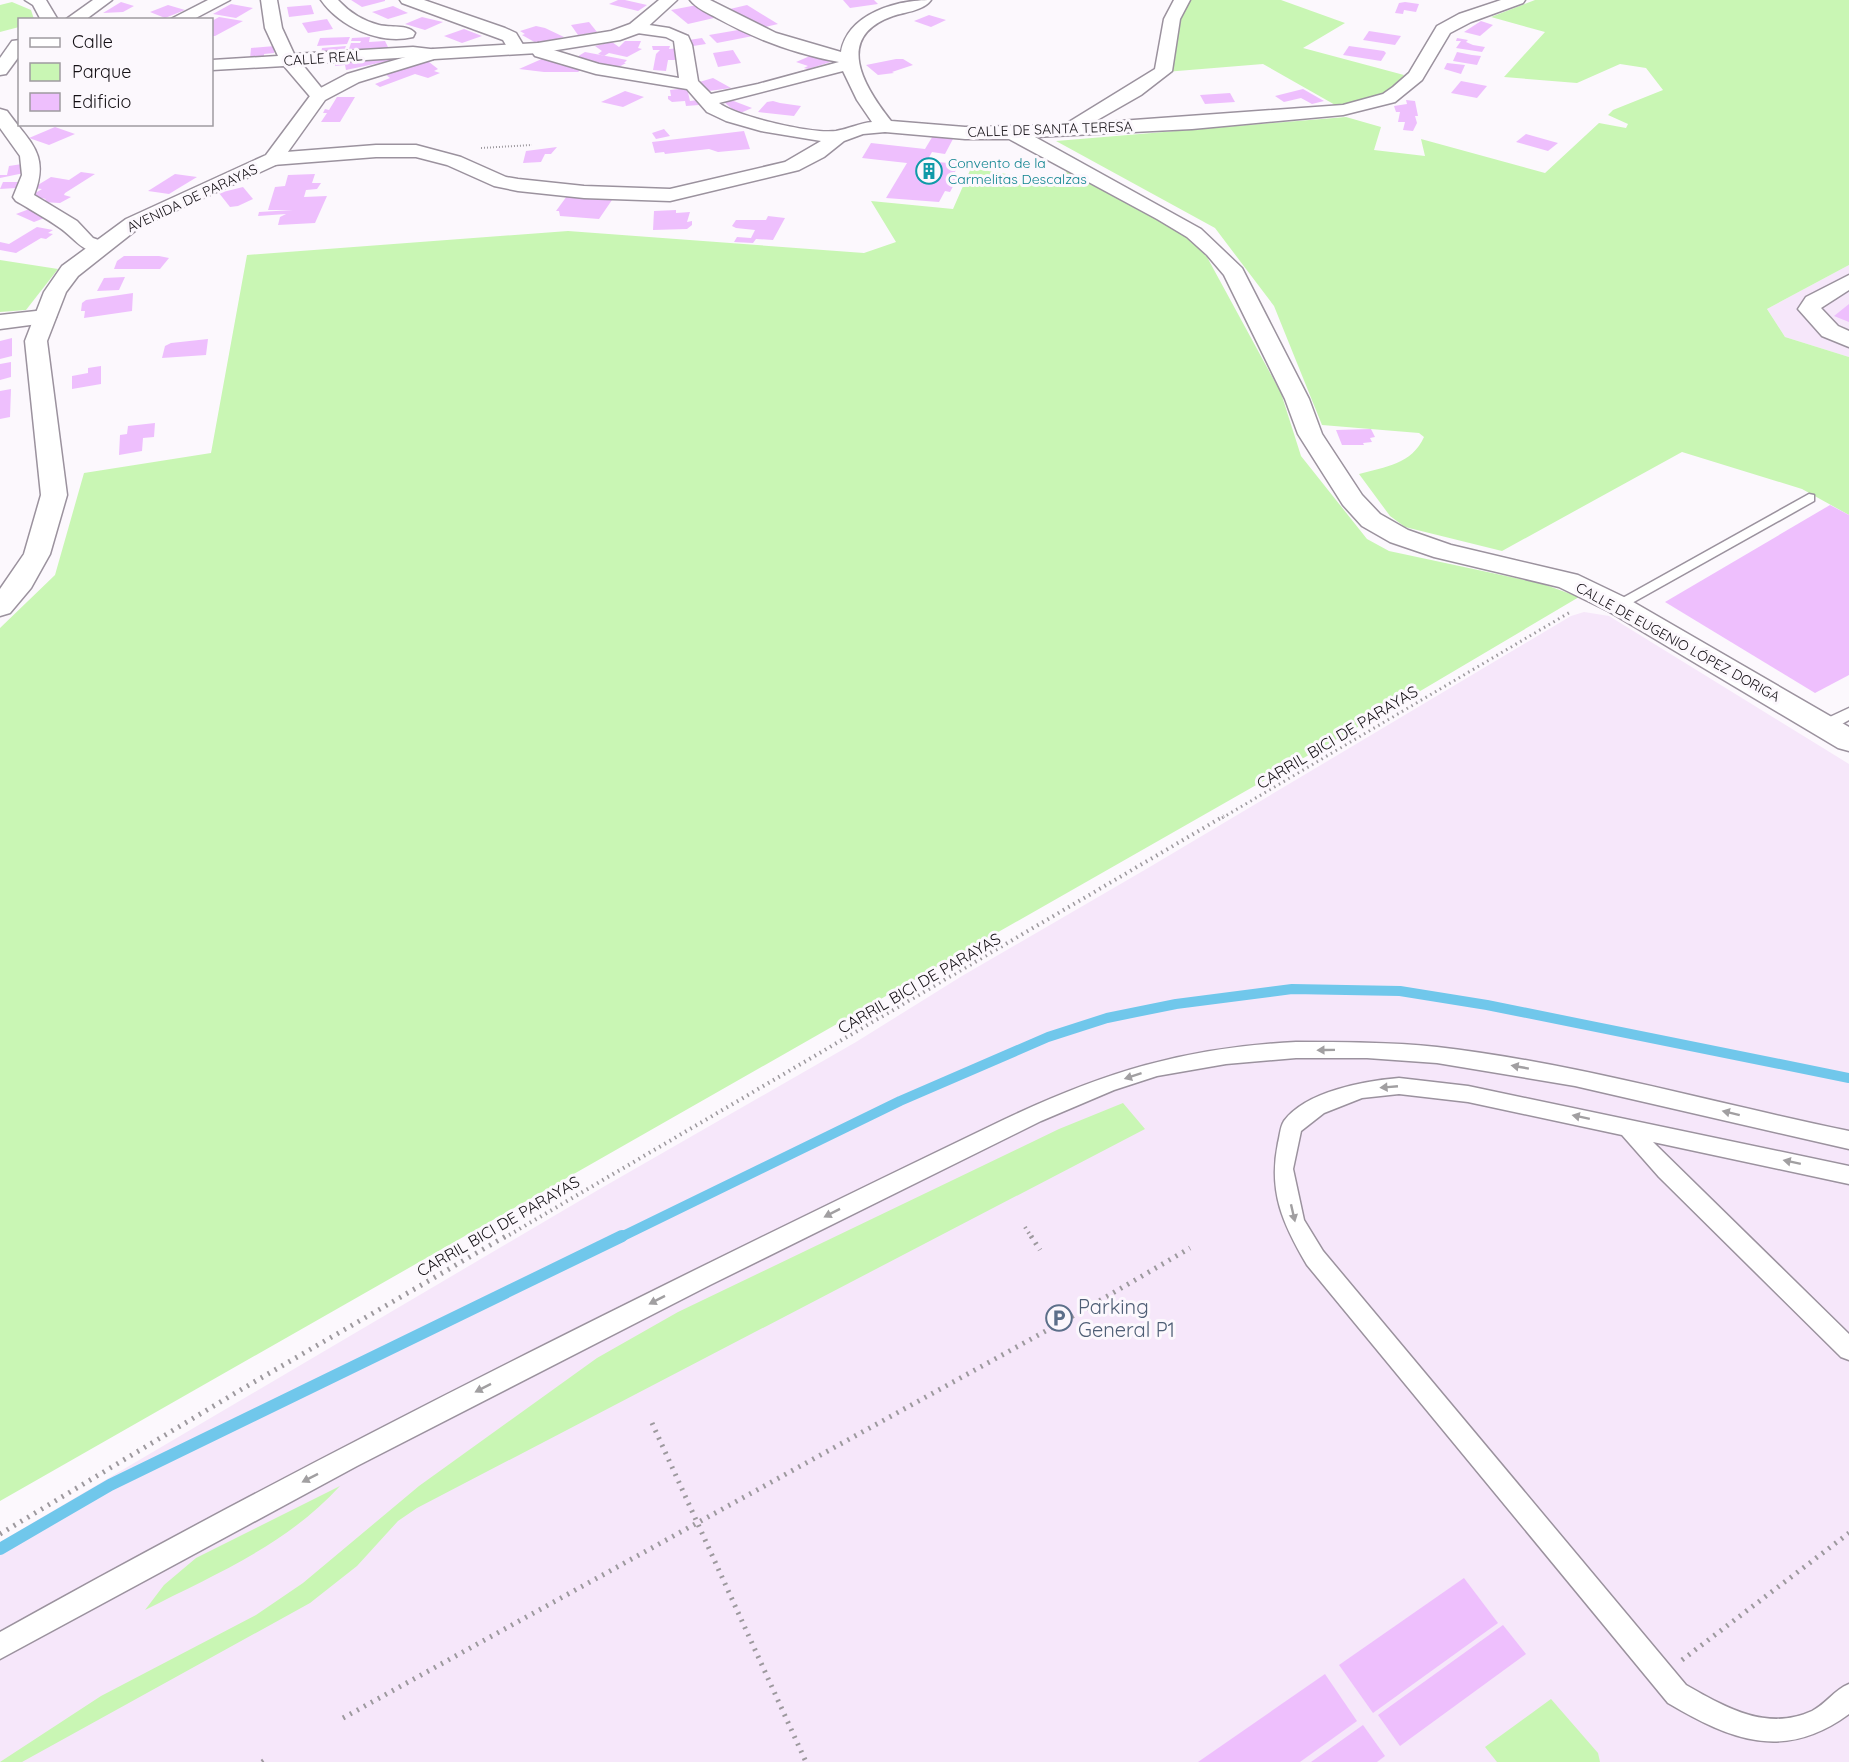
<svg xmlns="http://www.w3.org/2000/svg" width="1849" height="1762" font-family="Quicksand,sans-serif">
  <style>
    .built { fill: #f6e7fa }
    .green { fill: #c9f6b4 }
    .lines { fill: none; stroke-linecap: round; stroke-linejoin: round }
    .stream-far1 { stroke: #70c7eb; stroke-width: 10 }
    .stream { stroke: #70c7eb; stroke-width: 12 }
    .building { fill: #eebffd }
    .service-casing { stroke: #9b929e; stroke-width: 3 }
    .minor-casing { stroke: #9b929e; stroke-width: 3 }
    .tertiary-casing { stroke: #9b929e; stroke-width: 3 }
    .path-far3 { stroke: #9d999e; stroke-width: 2; stroke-dasharray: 1 2; stroke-linecap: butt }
    .path-far2 { stroke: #9d999e; stroke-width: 3; stroke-dasharray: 1.5 4; stroke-linecap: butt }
    .path-far1 { stroke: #9d999e; stroke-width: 4; stroke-dasharray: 1.5 4.5; stroke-linecap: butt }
    .path { stroke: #9d999e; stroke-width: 5; stroke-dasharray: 2 6; stroke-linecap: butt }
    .service { fill: #fff; fill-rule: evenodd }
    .minor { fill: #fff; fill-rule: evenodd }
    .tertiary { fill: #fff; fill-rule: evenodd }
    .oneway { fill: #a19fa1 }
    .labels { text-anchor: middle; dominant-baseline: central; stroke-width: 6; stroke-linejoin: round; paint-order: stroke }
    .far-street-label { font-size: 14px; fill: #141015; stroke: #fcf8fd }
    .far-culture-label { font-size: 14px; fill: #0d838f; stroke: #fcf8fd; text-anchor: start }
    .street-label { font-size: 16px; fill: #141015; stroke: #fcf8fd }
    .near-service-label { font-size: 20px; fill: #4e5e75; stroke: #fcf8fd; text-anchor: start }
  </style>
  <rect width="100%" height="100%" fill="#fcf8fd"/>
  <g class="built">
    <polygon points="1849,265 1849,357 1785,337 1767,309"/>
    <polygon points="1584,612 1609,616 1849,764 1849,1762 0,1762 0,1542 598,1190 856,1042 962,976 1148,868 1571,616"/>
  </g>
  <g class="green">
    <polygon points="1190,0 1281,0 1345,23 1303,48 1404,75 1391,90 1361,102 1337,106 1263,64 1165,72 1180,21"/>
    <path d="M1535,0h314v265l-82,44 18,28 64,20v158l-47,-26 -120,-37 -180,99 -97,-24 -15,-11 -31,-42c26,-7 53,-10 65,-37l-5,-4 -97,-8 -48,-119 -59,-78 -159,-87 290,-24 35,10 -7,23 51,6 -4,-17 124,34 54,-50 27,5 2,-4 -20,-9 5,-5 50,-20 -17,-22 -26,-4 -43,19 -73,-6 41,-45 -54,-15z"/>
    <polygon points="12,2 31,10 34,19 20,20 19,27 0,32 0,5"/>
    <polygon points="971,168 1048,181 1066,171 1185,234 1207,257 1281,393 1301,456 1367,539 1389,551 1543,584 1579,597 1400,703 0,1501 0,628 55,575 84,473 211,453 247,255 568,231 864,253 896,242 871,201 953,209"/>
    <polygon points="0,260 58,269 26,310 0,312"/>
    <polygon points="1123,1103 1145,1129 417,1508 398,1521 357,1566 310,1603 22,1762 0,1762 101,1696 256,1615 303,1583 419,1486 597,1358 678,1312 1059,1129"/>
    <path d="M340,1486c-55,60 -125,88 -195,124l19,-25 32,-27z"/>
    <polygon points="1551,1699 1598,1753 1600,1762 1497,1762 1485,1747"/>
  </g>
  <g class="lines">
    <polyline class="stream-far1" points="619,1238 900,1101 1048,1037 1107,1018 1176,1004 1292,989 1400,991 1487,1005 1849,1078"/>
    <polyline class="stream" points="0,1549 110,1485 622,1236"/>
  </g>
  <g class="building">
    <polygon points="351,0 385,0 385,1 362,7"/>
    <polygon points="618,0 625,0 647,5 638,11 609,4"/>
    <polygon points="843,0 874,0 878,4 850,8"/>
    <polygon points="121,2 134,6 123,12 103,13"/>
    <polygon points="1405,2 1419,4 1416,12 1404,10 1403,14 1395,13 1399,3"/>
    <polygon points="231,4 253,8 236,18 213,14"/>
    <polygon points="168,5 185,10 165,18 150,12"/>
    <polygon points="311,5 314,14 289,17 287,7"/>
    <polygon points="697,5 714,18 688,24 671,10"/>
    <polygon points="747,5 778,24 761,28 730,9"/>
    <polygon points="393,6 408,13 388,19 372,12"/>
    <polygon points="929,15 946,20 931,27 914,21"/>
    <polygon points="219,17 243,21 215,36 212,36 212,21"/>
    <polygon points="422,17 426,18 443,22 425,30 405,24"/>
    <polygon points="327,19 333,29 308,33 302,23"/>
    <polygon points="1481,21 1493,25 1480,36 1464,32"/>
    <polygon points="589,22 597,32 578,35 571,25"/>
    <polygon points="536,26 545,28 564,37 538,44 522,35 525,34 520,31"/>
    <polygon points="464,29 482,36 462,43 444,36"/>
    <polygon points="744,29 753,36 717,43 709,35"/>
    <polygon points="1369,31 1401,36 1395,45 1363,40"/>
    <polygon points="350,37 347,44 317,46 320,38"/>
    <polygon points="370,37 369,42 385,41 388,47 383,50 348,52 351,43 360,43 361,41 351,41 352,38"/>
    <polygon points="702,38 706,44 693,46 689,40"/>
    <polygon points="1457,38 1468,40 1466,42 1473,45 1485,47 1482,52 1456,48 1461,41 1456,41"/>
    <polygon points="625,41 641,41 638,48 642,49 627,57 609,53 604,56 598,54 602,51 595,46 612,42 619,47"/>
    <polygon points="275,46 274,53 264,54 264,58 250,59 251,48"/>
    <polygon points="346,46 343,53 321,53 322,48"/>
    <polygon points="652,46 670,46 669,49 681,48 678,60 668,60 666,71 653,70 656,54 660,50 653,50"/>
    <polygon points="1349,46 1384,51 1386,53 1381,61 1343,55"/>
    <polygon points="733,50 741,63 718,67 713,53"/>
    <polygon points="585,52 627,60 624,63 626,63 615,69 572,60"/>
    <polygon points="1457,52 1472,55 1481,56 1477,65 1453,61"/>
    <polygon points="399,55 398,59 346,70 345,65 335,66 336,60"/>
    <polygon points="810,56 822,60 827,58 834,61 808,69 804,68 808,66 796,62"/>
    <polygon points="544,58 560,65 582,69 578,72 544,72 519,69"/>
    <polygon points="896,59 903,59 913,65 892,72 894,73 878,75 866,65"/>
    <polygon points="424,62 429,62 438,69 434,71 440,73 428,78 415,74 380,87 375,84 390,78 385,74"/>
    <polygon points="1447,63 1465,65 1461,74 1444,69"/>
    <polygon points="713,78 731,88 709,91 696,83"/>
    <polygon points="1461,81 1487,86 1477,98 1451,93"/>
    <polygon points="687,88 690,101 698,100 699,105 686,106 685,101 672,102 668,99 668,96 671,96 670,90"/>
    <polygon points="1303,89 1324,101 1312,104 1301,98 1284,102 1275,96"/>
    <polygon points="625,91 644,97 623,107 601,102"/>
    <polygon points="1230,93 1235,102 1205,104 1200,95"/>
    <polygon points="337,97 355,97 340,122 321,122 327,113 323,113 325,109 329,110"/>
    <polygon points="731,100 752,108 738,114 724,102"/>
    <polygon points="1406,100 1415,101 1418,116 1415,116 1417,123 1413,131 1403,130 1405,122 1398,122 1400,112 1396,112 1394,106 1407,104"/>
    <polygon points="773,101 780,103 801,106 794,116 758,112 767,102"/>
    <polygon points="55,127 75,134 49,145 29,138"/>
    <polygon points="664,129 670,136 656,139 652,133"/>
    <polygon points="744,131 750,149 718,152 709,149 665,154 664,152 655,153 652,142"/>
    <polygon points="934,134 954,137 945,154 932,152 927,161 959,164 952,178 957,179 950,192 945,191 939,202 886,198 907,163 862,158 871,143 925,149"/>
    <polygon points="1526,134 1558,143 1548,151 1516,142"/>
    <polygon points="557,147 551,154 545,154 541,162 523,163 526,151"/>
    <polygon points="22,164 24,173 0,178 0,175 7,175 9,166"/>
    <polygon points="81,172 95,174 65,193 64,195 71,197 60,203 42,202 46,199 30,196 42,189 33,188 51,177 69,180"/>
    <polygon points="175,174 197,177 169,194 148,191"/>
    <polygon points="315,174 312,183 321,183 317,189 306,190 304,197 327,196 315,223 278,225 280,217 286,214 258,216 259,212 293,210 268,210 275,187 285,186 288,175"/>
    <polygon points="3,182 20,182 16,188 0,189"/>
    <polygon points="243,187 253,199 238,206 230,207 219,193"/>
    <polygon points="567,196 612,200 599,219 560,216 559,211 556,211"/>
    <polygon points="32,208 47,217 34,222 16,214"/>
    <polygon points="676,210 676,213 690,212 687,222 692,221 692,225 687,229 653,230 654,211"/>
    <polygon points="768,216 785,218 773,240 756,239 753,243 734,242 737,237 751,238 755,230 736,228 732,226 736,220 766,220"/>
    <polygon points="37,227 53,230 48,233 53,234 46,239 41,238 16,253 0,250 0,242 9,244"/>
    <polygon points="124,256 159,256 169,258 160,269 114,269 117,261"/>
    <polygon points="125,277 119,290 97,291 104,278"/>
    <polygon points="133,293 132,311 84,318 85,311 81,311 82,303 86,300"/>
    <polygon points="1849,304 1849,322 1834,316"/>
    <polygon points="12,338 12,356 0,359 0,341"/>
    <polygon points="208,339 206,355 162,358 165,346 171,343"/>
    <polygon points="11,362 11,377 0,380 0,364"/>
    <polygon points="101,366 101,384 72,389 72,376 88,373 88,368"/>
    <polygon points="11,389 10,417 0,419 0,391"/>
    <polygon points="155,423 154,437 143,438 142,451 119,455 120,435 127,434 128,426"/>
    <polygon points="1371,429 1375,437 1370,438 1372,442 1363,443 1364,445 1342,445 1336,430"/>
    <polygon points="1830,505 1849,515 1849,675 1815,693 1665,602"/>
    <polygon points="1464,1578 1498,1623 1373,1713 1339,1665"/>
    <polygon points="1503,1625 1526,1654 1400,1746 1378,1715"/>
    <polygon points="1325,1674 1357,1721 1300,1762 1198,1762"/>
    <polygon points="1363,1725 1385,1756 1377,1762 1311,1762"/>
  </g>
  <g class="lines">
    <g class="service-casing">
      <g id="service">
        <polygon points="1809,494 1814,495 1814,501 1623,608 1613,608 1610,605"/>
        <polygon points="1849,708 1849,720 1831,730 1819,730 1817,726 1819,722"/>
        <path d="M1296,1042c47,0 94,0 141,5 140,16 275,56 412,84v18l-274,-63 -138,-23 -70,-5h-71l-70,6 -69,12 -43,14 -73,31 -331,164 -353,181 -357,193v-27c328,-183 665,-349 1003,-512 102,-48 180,-72 293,-78z"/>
        <path d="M1399,1078l69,8 381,80v18l-196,-42 196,192v26l-8,-3 -182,-180 -37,-42 -154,-33 -69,-8 -37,4 -38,15 -23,18 -8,38 11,51 19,31 363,434c39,22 80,47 126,26 14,-7 22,-21 37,-27v30c-65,48 -118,26 -181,-11l-361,-438c-24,-41 -39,-73 -29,-122 2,-7 2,-16 6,-22 22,-30 81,-40 115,-43z"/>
      </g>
    </g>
    <g class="minor-casing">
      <g id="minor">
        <polygon points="25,0 46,0 58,20 41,20 33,5"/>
        <polygon points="93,0 112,0 85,20 65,20"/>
        <polygon points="208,0 230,0 192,20 169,20"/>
        <polygon points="261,0 277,0 282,28 294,54 413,47 439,50 442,54 433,59 413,57 302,64 328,96 319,101 313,100 284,66 212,70 212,60 278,56 265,28"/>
        <path d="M321,0h17c11,12 25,21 41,25 11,3 29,-1 36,8l-2,4c-33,8 -73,-10 -92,-37z"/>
        <polygon points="400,0 424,0 505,28 516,33 525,48 516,53 510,52 503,40 402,3"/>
        <path d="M690,0h20l66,33 65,19c7,-39 56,-52 90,-52 -8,11 -26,12 -38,16 -60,21 -29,71 -2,105l74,6 99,-2 91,-56 9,-50 10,-19h16l-10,19 -8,52 -31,24 -49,28 251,-18 40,-11 10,-7 16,-14 28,-47 22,-12 42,-14h24l-2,3 -52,19 -21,11 -28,47 -27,22 -52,13 -151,14 -157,8 166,92 41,39 67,131 13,35 40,61 18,19 28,16 43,15 127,30 50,24 221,128v24l-11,-3 -230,-137 -49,-24 -125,-30 -44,-15 -28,-16 -19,-21 -45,-71 -13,-35 -61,-124 -17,-20 -20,-18 -30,-18 -148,-80h-44l-80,-7 -22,2 -19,7 -20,16 -25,13 -129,31 -86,-3 -66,-7 -24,-5 -47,-21 -31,-8h-40l-103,8 -10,-6 10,-6 103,-8h40l45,12 45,20 12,2 66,7 86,3 115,-27 36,-21 -60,-10 -35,-10 -19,-9 -20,-23 -91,-15 -61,-18 -6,-8 9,-5 9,5 52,16 80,14 -5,-37 -8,-4 -36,-5 -2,-4 8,-5 33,5 19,8 4,9 6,36 13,13 47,-10 81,-22c-44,-8 -84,-23 -122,-44 -9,-5 -21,-10 -27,-18zM843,71l14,29 15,22c-12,1 -24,7 -36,9 -23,3 -99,-14 -117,-28z"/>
        <polygon points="20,40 20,55 6,74 0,75 0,58 12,41"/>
        <path d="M0,109l7,2c23,32 43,43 27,84l43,26 16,17 14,5 3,4 -3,4c-22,6 -31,-12 -47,-23 -14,-10 -29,-18 -44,-27l-3,-4 9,-22 -2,-19 -20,-28z"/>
        <polygon points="1849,275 1849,290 1821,308 1838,326 1849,331 1849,347 1822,336 1798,309 1806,297"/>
        <polygon points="45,310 53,312 56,317 53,322 0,329 0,315"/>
      </g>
    </g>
    <g class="tertiary-casing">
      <polygon id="tertiary" points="659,0 677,0 642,32 620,40 538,53 434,59 359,82 325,100 280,163 140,227 78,276 66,292 47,341 67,495 50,554 31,588 10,613 0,616 0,589 24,554 41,495 25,341 44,292 62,266 126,219 266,155 313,92 347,74 433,49 538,43 611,31 630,24"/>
    </g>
    <polyline class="path-far3" points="481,148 532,145"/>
    <polyline class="path-far2" points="1222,818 1572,611"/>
    <g class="path-far1">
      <polyline points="1025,1227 1032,1238"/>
      <polyline points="504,1238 1224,816"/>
    </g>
    <g class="path">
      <polyline points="1031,1236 1040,1250"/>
      <polyline points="652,1423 806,1762"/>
      <polyline points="0,1534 242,1389 506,1236"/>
      <polyline points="1682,1660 1849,1533"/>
      <polyline points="343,1718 1082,1311 1190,1248"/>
      <polyline points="262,1762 265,1760"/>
    </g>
    <use href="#service" class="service"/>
    <use href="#minor" class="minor"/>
    <use href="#tertiary" class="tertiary"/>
  </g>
  <defs><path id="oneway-solid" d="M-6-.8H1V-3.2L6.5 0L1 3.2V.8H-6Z" transform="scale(1.5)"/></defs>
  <g class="oneway">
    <use href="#oneway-solid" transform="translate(1326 1050) rotate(179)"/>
    <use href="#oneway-solid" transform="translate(1520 1067) rotate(-170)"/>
    <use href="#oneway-solid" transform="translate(1133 1076) rotate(162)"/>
    <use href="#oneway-solid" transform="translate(1389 1087) rotate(175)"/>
    <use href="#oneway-solid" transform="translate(1731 1113) rotate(-166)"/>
    <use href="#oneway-solid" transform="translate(1581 1117) rotate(-168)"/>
    <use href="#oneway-solid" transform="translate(1792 1162) rotate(-168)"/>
    <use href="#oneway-solid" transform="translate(832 1213) rotate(153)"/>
    <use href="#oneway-solid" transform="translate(1293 1213) rotate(77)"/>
    <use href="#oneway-solid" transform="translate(657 1300) rotate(153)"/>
    <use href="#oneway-solid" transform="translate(483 1388) rotate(153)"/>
    <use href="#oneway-solid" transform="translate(310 1478) rotate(153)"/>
  </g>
  <defs>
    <g id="building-ring" transform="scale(1.35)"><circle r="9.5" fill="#fcf8fd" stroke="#0f9aa8" stroke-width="1.5"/><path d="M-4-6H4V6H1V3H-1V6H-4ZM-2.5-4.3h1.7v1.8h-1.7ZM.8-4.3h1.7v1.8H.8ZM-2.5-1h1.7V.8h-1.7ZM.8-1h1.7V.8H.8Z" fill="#0f9aa8"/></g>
    <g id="parking-ring" transform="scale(1.35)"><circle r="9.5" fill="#fcf8fd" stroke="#5c6f8a" stroke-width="1.5"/><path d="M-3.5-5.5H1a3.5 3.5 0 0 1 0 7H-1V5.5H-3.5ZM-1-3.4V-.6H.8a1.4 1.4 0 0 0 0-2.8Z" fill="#5c6f8a"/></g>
  </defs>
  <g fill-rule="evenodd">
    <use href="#building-ring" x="929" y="171"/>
    <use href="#parking-ring" x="1059" y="1318"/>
  </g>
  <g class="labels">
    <g class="far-street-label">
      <text transform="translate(323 58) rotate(-4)">CALLE REAL</text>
      <text transform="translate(1050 129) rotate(-2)">CALLE DE SANTA TERESA</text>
      <text transform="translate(192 198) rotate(-25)">AVENIDA DE PARAYAS</text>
      <text transform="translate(1678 642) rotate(29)">CALLE DE EUGENIO LÓPEZ DORIGA</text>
    </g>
    <g class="far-culture-label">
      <text x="948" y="163">Convento de la<tspan x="948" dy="16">Carmelitas Descalzas</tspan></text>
    </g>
    <g class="street-label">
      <text transform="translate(1337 737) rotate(-31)">CARRIL BICI DE PARAYAS</text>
      <text transform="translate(919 983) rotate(-30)">CARRIL BICI DE PARAYAS</text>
      <text transform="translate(498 1226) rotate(-30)">CARRIL BICI DE PARAYAS</text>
    </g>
    <g class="near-service-label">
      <text x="1078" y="1306">Parking<tspan x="1078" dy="23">General P1</tspan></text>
    </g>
  </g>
  <rect x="18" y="18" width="195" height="108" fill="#fcf8fd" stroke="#9f9ba0" stroke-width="1.5"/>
  <rect x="30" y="38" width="30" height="9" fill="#ffffff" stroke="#9f9ba0" stroke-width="1.5"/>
  <text x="72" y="48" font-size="18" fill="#141015">Calle</text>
  <rect x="30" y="63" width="30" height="18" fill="#c9f6b4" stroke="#9f9ba0" stroke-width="1.5"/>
  <text x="72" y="78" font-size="18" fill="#141015">Parque</text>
  <rect x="30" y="93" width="30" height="18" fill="#eebffd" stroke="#9f9ba0" stroke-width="1.5"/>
  <text x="72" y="108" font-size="18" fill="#141015">Edificio</text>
</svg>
